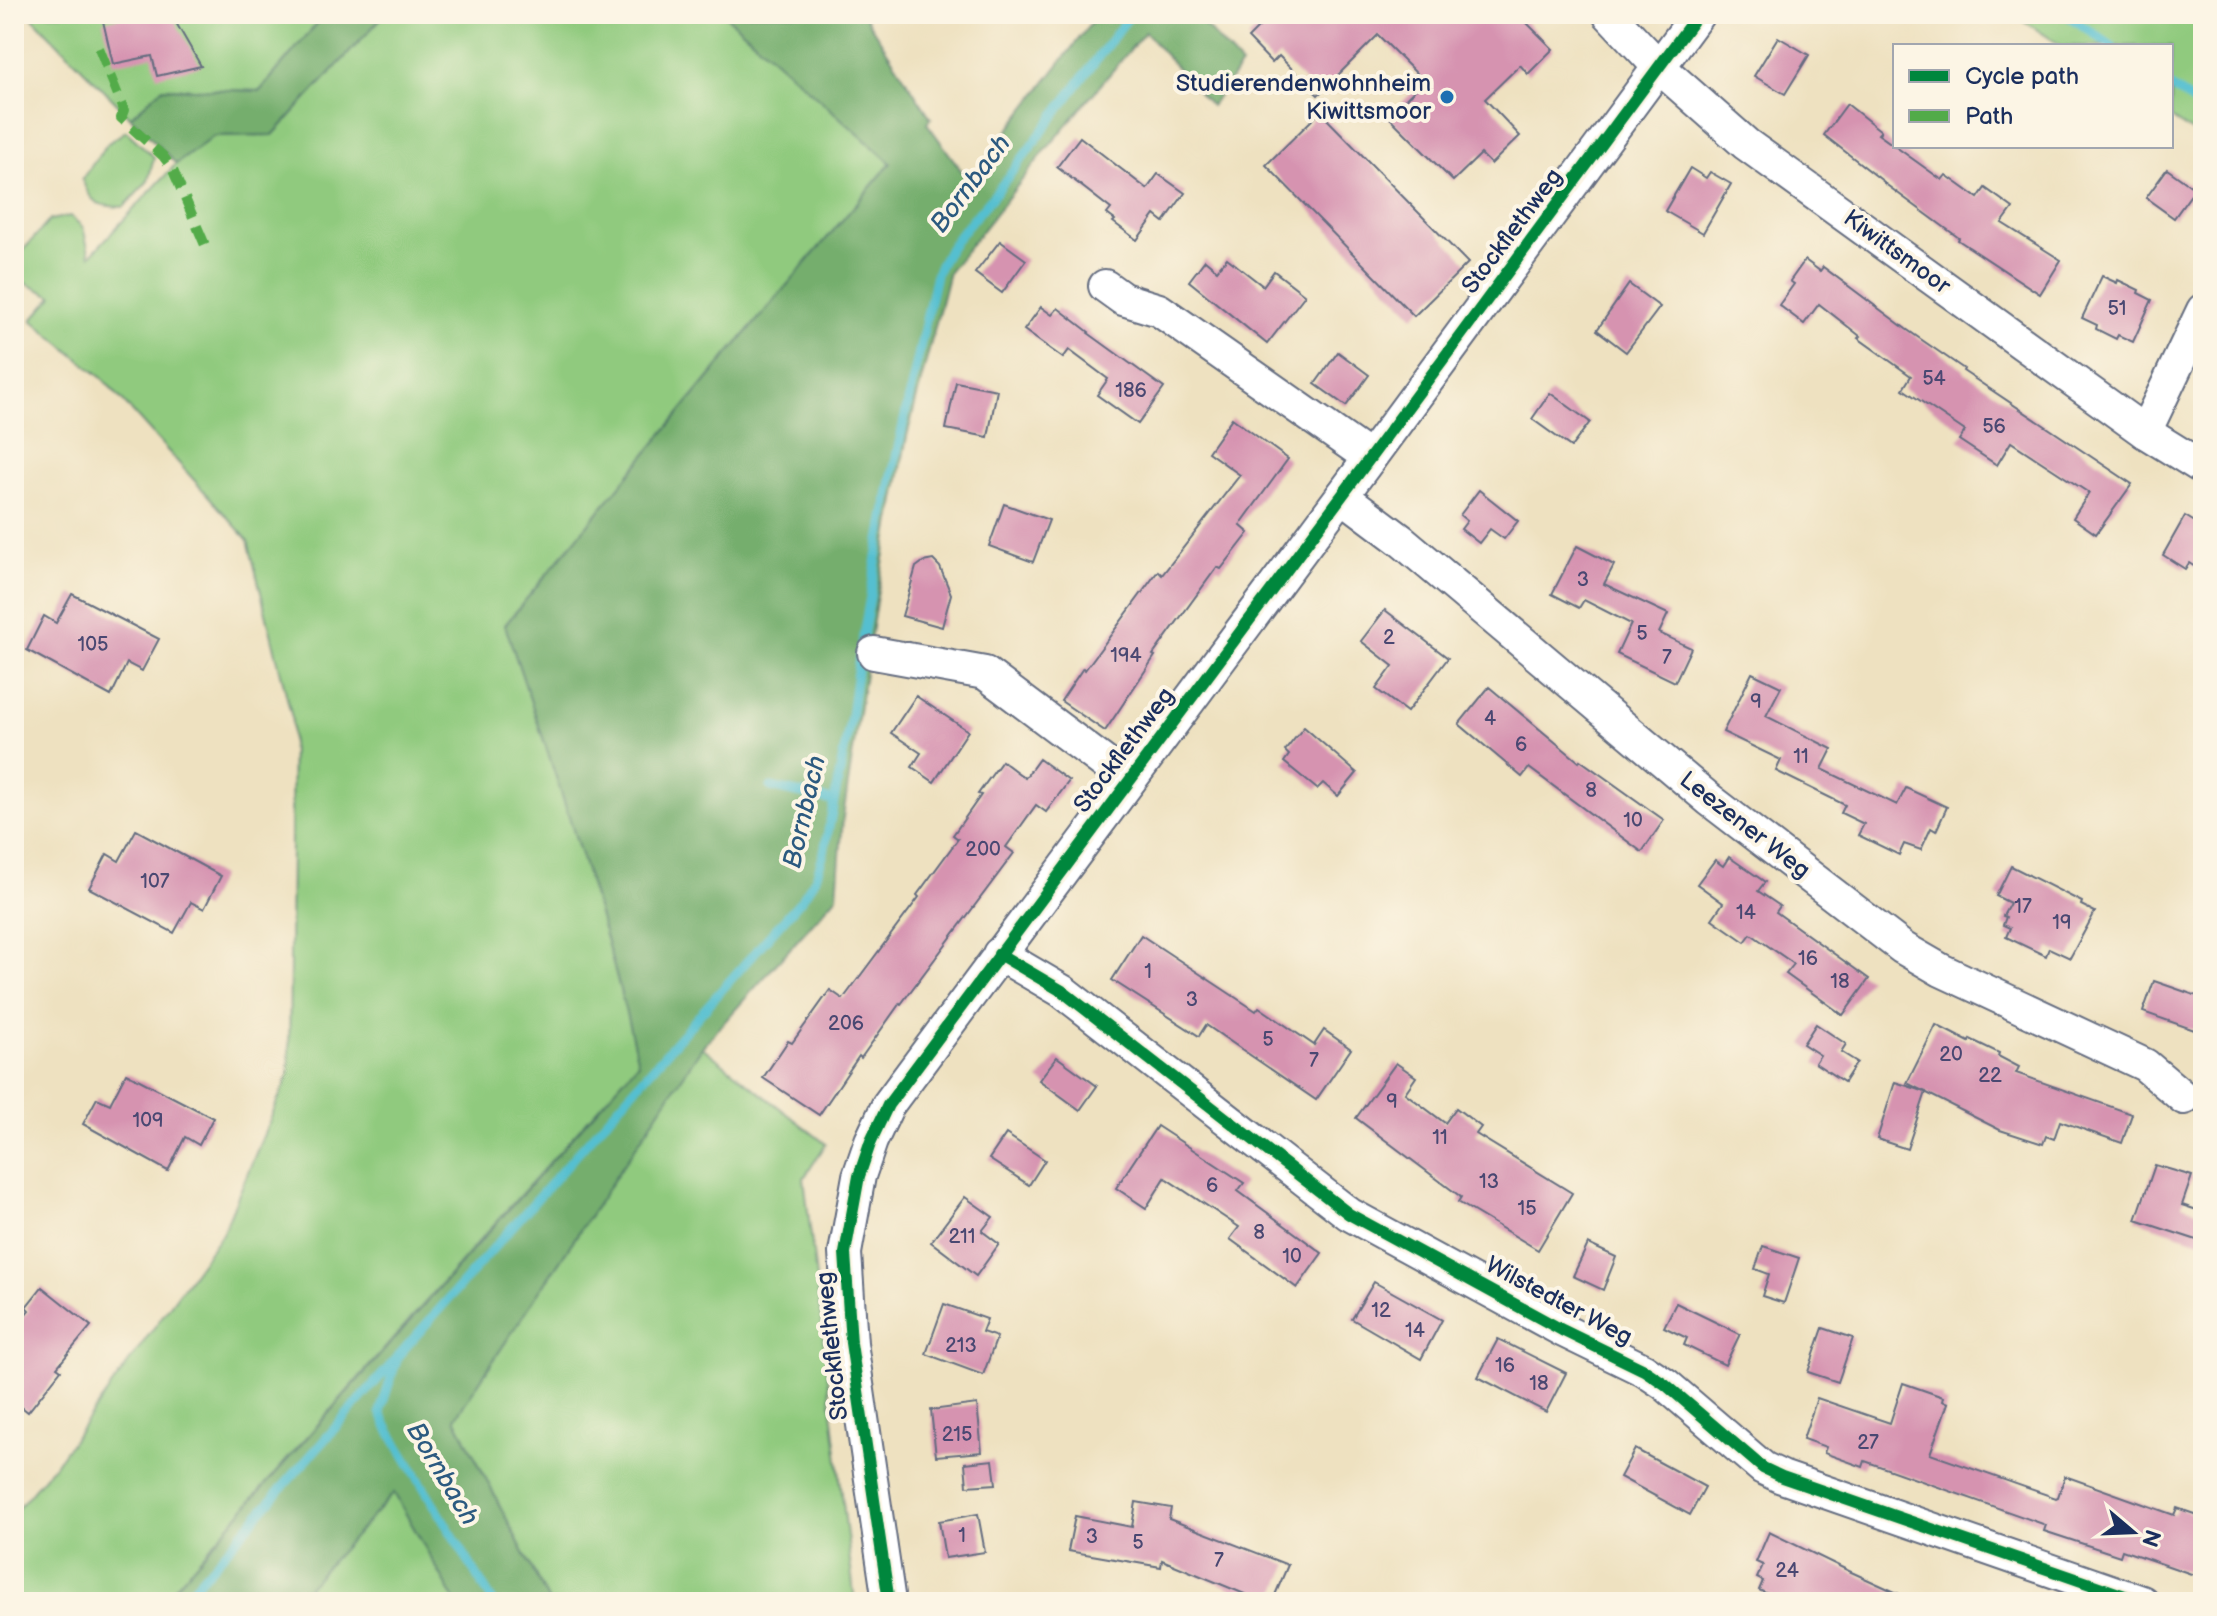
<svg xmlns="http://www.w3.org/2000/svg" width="2217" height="1616" font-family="'Balsamiq Sans',sans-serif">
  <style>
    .green { fill: #90ca7e; stroke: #567c6e; stroke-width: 2 }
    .forest { fill: #74ae6d; stroke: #486e66; stroke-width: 2 }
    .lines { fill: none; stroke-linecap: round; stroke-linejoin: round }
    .stream { stroke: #54bfd0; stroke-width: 9 }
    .building { fill: #d693b0 }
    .minor-casing { stroke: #656d80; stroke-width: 36 }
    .minor { stroke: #fff; stroke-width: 32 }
    .quiet { stroke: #52ab49; stroke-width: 10; stroke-dasharray: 20 10; stroke-linecap: butt }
    .cycleway-casing { stroke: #fcf5e5; stroke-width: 17 }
    .cycleway { stroke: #00873e; stroke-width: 12 }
    .poi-dot { fill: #1f6fb2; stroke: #fcf5e5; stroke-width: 3 }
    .labels { text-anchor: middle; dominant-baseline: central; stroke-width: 8; stroke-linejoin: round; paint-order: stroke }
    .number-label { font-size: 20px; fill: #4a4872 }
    .poi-label { font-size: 24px; fill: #1b2f5e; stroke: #fcf5e5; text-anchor: end }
    .street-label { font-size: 24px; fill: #1b2f5e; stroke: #fcf5e5 }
    .water-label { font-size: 26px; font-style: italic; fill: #2c5a80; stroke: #fcf5e5 }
  </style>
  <rect width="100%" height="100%" fill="#fcf5e5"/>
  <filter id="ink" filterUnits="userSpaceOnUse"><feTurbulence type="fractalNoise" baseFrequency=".0125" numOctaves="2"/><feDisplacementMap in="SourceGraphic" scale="16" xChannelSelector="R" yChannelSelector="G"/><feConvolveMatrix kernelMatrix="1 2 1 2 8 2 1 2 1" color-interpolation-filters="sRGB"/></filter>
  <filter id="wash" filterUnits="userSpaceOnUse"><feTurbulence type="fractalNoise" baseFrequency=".006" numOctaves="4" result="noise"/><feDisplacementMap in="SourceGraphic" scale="32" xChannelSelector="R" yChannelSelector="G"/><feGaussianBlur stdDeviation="1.8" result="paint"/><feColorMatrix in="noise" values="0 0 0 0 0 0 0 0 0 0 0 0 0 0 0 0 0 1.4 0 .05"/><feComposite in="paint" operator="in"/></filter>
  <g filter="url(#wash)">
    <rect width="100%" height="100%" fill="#eee1c0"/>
    <g class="green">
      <polygon points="29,14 325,14 260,91 163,88 130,117"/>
      <path d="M385,14h339l167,149 -165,194 -221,268c49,145 99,289 134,438l-160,178 -317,361h-148v-89l46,-55 163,-226 66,-158 3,-356 -44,-178 -145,-161 -71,-59 21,-24 -31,-14 -5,-25 33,-37 20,-4 13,11 7,29 86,-92 38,-28 59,-1z"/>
      <polygon points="2013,14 2184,14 2203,28 2203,139 2171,118 2171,46 2062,46"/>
      <path d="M126,131l28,26 -6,24 -24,26c-26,-1 -33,-2 -42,-28l26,-36z"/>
      <polygon points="702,1047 826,1144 804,1178 855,1602 549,1602 455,1418"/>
      <polygon points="394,1492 456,1602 294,1602"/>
    </g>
    <g class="forest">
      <polygon points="325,14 385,14 273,135 214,136 176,164 130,117 163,88 260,91"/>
      <path d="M724,14h139l68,104 -4,5 42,58 129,-167h96l47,51 -30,41 -66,-74 -100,119 -96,121 -42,164 -31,165 -33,216 -6,79 -135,151 -247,371 94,184h-93l-62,-109 -100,109h-132l476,-539c-34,-149 -84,-293 -133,-438l221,-268 165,-194z"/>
    </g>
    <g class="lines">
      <g class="stream">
        <polyline points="2065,14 2112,46"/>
        <polyline points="2171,87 2203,109"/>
        <polyline points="771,787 833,801"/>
        <polyline points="181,1602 396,1359"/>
        <path d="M493,1602l-104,-172 -9,-18 18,-56 404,-457 14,-22 8,-25 27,-136 7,-52 33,-184 45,-206c14,-35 43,-59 65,-88 44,-57 86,-115 130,-172"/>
      </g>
    </g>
    <g id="blocks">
      <g class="building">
        <polygon points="133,14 171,14 201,66 157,76 152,56 113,64 103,21"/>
        <polygon points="1272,14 1518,14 1553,49 1528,74 1520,65 1485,99 1520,136 1491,164 1481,154 1453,181 1388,116 1424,81 1378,35 1318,95 1279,56 1272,63 1248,38"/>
        <polygon points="1778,37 1809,55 1785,94 1754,76"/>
        <polygon points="1847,104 1881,131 1878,134 1942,180 1946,175 1978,198 1985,188 2013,208 2002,223 2061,260 2040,294 1958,240 1959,238 1884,183 1884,182 1824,135"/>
        <polygon points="1320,112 1468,263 1414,316 1266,165"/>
        <polygon points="1080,137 1147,189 1158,174 1185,193 1164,222 1155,215 1137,240 1113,222 1115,220 1107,214 1111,209 1057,167"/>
        <polygon points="1690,168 1706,178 1710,172 1731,184 1703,233 1665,211"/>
        <polygon points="2167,169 2195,189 2174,218 2146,198"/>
        <polygon points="1000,241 1026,260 1002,293 975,273"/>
        <polygon points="1227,258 1263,286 1274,271 1305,295 1267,344 1189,281 1205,260 1217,270"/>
        <polygon points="1805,260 1820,271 1823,267 1906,329 1964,369 1963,371 2132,484 2096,534 2073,518 2089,493 2011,442 1997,465 1959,440 1965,431 1903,389 1911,376 1858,338 1860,336 1819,304 1804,324 1779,305 1794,284 1790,281"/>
        <polygon points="2102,276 2117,283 2118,280 2139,290 2138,293 2152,300 2133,342 2118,335 2116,339 2096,329 2097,325 2082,318"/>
        <polygon points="1629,284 1660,307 1626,352 1597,330"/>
        <polygon points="1041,307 1052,315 1058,308 1089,332 1088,333 1164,388 1138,424 1097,395 1108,379 1069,350 1063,358 1024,330"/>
        <polygon points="1338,352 1369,375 1346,406 1315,384"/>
        <polygon points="956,382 997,390 988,437 946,429"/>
        <polygon points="1550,393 1590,422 1571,447 1532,419"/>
        <polygon points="1232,418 1288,459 1240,525 1249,533 1221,569 1217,567 1153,655 1155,656 1105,731 1061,701 1083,668 1085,670 1158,571 1162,575 1240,475 1208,452"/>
        <polygon points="1479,490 1518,521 1504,539 1490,529 1479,543 1461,529 1467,521 1460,515"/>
        <polygon points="1004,504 1049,520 1033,562 989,546"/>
        <polygon points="2185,516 2203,527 2203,572 2189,563 2185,569 2163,555"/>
        <polygon points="1577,546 1614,565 1604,584 1668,614 1659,633 1691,648 1675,682 1617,654 1631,624 1584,600 1579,608 1552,594"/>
        <polygon points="933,560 940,567 951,594 942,627 902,616 916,567 923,562"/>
        <polygon points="72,594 159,639 142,671 127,663 111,696 27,650 44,616 56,623"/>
        <polygon points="1385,610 1448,658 1407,712 1376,689 1393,666 1361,641"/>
        <polygon points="1752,673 1781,687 1766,716 1832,749 1822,769 1897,805 1906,788 1947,807 1936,831 1931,828 1921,850 1904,844 1899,855 1858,835 1864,824 1841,813 1845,805 1776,771 1781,760 1723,732"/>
        <polygon points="1489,687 1579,762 1580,760 1664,820 1642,852 1529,768 1522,777 1459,724"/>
        <polygon points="916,696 968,731 934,782 912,767 921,753 891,733"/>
        <polygon points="1304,727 1357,773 1338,796 1323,783 1317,789 1284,762 1289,755 1285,751"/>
        <polygon points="1039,759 1069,781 1046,812 1036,805 1006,847 1014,853 901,1004 900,1003 861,1058 859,1056 819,1115 763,1078 788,1041 792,1043 830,990 843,999 919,897 917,895 958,839 953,835 981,795 978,794 1002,761 1025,778"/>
        <polygon points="136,830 221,876 204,909 191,902 174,933 89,888 107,854 119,861"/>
        <polygon points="1729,857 1765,882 1758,891 1780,906 1776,912 1869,979 1843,1015 1786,974 1794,964 1751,934 1745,942 1712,919 1723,903 1697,884 1715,860 1723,866"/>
        <polygon points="2011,866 2082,902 2081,905 2095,912 2070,958 2049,948 2046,956 2006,937 2010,928 2003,925 2006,917 2003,916 2010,903 1996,896"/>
        <polygon points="1141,935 1256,1011 1259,1007 1314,1045 1324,1030 1351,1049 1316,1100 1206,1025 1199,1036 1112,980"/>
        <polygon points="2154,981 2203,998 2203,1033 2143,1012"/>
        <polygon points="1816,1024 1846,1044 1841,1052 1857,1062 1844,1082 1815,1063 1820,1055 1803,1044"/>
        <polygon points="1936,1025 1969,1042 1970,1039 1999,1053 1998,1056 2019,1067 2016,1073 2132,1114 2122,1143 2060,1121 2054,1139 2046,1136 2043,1144 2000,1130 1907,1083"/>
        <polygon points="1057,1057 1097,1086 1080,1110 1039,1080"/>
        <polygon points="1396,1063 1416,1077 1405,1093 1445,1123 1456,1108 1481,1127 1476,1134 1572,1193 1538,1250 1458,1202 1461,1197 1356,1118"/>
        <polygon points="126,1073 213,1118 199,1145 185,1137 168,1171 83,1124 97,1098 110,1104"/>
        <polygon points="1895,1082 1926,1092 1907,1149 1877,1139"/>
        <polygon points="1157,1126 1244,1183 1238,1191 1322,1253 1297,1288 1230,1239 1239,1227 1165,1178 1146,1208 1116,1188"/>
        <polygon points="1006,1134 1045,1160 1029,1185 989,1159"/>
        <polygon points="2155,1165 2192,1176 2182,1205 2203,1212 2203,1242 2136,1220"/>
        <polygon points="965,1197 993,1217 982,1231 999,1244 976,1276 931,1242"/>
        <polygon points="1588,1244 1616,1257 1603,1290 1573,1276"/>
        <polygon points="1763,1246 1799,1258 1784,1303 1762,1296 1769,1274 1755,1269"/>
        <polygon points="1374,1282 1442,1320 1421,1359 1352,1319"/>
        <polygon points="42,1287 91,1326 57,1367 61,1370 28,1412 14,1401 14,1328 29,1310 26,1307"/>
        <polygon points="1676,1303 1740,1334 1725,1365 1684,1345 1687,1338 1664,1327"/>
        <polygon points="944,1304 987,1319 982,1332 997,1337 983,1375 926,1354"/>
        <polygon points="1823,1328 1853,1338 1838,1382 1808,1372"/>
        <polygon points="1498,1339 1566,1373 1546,1412 1478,1377"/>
        <polygon points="1903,1383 1943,1397 1942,1401 1948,1403 1930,1454 2056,1498 2058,1497 2065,1476 2174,1515 2177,1508 2203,1517 2203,1578 2122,1550 2120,1556 2044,1531 2046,1525 1865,1461 1863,1467 1824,1453 1826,1447 1803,1439 1817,1398 1890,1423"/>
        <polygon points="977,1404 982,1452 936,1456 931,1410"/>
        <polygon points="1635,1449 1705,1487 1690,1515 1620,1477"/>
        <polygon points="993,1460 996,1484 967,1486 965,1463"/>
        <polygon points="1136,1502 1171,1508 1169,1519 1288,1565 1272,1602 1264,1602 1162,1560 1161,1567 1068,1551 1075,1516 1132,1527"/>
        <polygon points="978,1514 985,1552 945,1558 939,1521"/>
        <polygon points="1769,1532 1849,1571 1917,1602 1784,1602 1759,1590 1763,1581 1757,1578 1763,1565 1756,1562"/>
      </g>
    </g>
  </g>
  <g filter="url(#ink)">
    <use href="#blocks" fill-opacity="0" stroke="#656d80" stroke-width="2"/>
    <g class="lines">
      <g class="minor-casing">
        <g id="minor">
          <polyline points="1609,14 1659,67 1746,144 2145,432 2203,468"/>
          <polyline points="1105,286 1123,299 1159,310 1370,458"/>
          <polyline points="2145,432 2203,310"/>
          <polyline points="1342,496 1402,541 1710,800 1903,948 1941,970 2145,1065 2184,1098"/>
          <polyline points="874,653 985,673 1129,781"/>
          <polyline points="999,954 1062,991 1349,1214 1562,1330 1644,1370 1665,1384 1763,1468 1782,1477 2142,1602"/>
          <polyline points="889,1602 851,1343 845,1253 859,1176 871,1141 888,1105 1370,458 1698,14"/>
        </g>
      </g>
      <use href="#minor" class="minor"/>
      <polyline class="quiet" points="99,48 124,110 121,118 163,156 172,168 205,245"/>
      <g class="cycleway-casing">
        <g id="cycleway">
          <polyline points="999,954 1062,991 1349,1214 1562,1330 1644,1370 1665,1384 1763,1468 1782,1477 2142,1602"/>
          <polyline points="889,1602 851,1343 845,1253 859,1176 871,1141 888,1105 1370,458 1698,14"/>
        </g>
      </g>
      <use href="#cycleway" class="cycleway"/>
    </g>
  </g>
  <circle class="poi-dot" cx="1447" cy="97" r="8"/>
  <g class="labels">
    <g class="number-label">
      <text x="2117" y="309">51</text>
      <text x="1934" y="379">54</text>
      <text x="1131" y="391">186</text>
      <text x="1994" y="427">56</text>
      <text x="1583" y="580">3</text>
      <text x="1642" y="634">5</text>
      <text x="1389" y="638">2</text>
      <text x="93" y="645">105</text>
      <text x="1126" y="656">194</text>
      <text x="1667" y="658">7</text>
      <text x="1756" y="702">9</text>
      <text x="1490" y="719">4</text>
      <text x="1521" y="745">6</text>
      <text x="1801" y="757">11</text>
      <text x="1591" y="791">8</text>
      <text x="1633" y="821">10</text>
      <text x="983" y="850">200</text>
      <text x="155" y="882">107</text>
      <text x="2023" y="907">17</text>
      <text x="1746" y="913">14</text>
      <text x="2062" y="923">19</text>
      <text x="1808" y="959">16</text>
      <text x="1148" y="972">1</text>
      <text x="1840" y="982">18</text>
      <text x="1192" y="1000">3</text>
      <text x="846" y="1024">206</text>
      <text x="1268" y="1040">5</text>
      <text x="1951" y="1055">20</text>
      <text x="1314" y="1061">7</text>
      <text x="1990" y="1076">22</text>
      <text x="1392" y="1102">9</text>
      <text x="148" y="1121">109</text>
      <text x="1440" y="1138">11</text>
      <text x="1489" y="1182">13</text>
      <text x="1212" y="1186">6</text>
      <text x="1527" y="1209">15</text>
      <text x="1259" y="1233">8</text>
      <text x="962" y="1237">211</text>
      <text x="1292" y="1257">10</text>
      <text x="1381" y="1311">12</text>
      <text x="1415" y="1331">14</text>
      <text x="961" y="1346">213</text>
      <text x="1505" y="1366">16</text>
      <text x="1539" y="1384">18</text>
      <text x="957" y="1435">215</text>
      <text x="1868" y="1443">27</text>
      <text x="962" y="1536">1</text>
      <text x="1092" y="1537">3</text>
      <text x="1138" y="1543">5</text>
      <text x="1219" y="1561">7</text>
      <text x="1787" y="1571">24</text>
    </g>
    <g class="poi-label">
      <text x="1431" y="83">Studierendenwohnheim<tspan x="1431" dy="28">Kiwittsmoor</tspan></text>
    </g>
    <g class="street-label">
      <text transform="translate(1512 231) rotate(-53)">Stockflethweg</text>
      <text transform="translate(1897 252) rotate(36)">Kiwittsmoor</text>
      <text transform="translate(1124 750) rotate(-53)">Stockflethweg</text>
      <text transform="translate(1745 825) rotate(38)">Leezener Weg</text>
      <text transform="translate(1559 1301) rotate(28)">Wilstedter Weg</text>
      <text transform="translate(832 1346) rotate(-96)">Stockflethweg</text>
    </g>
    <g class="water-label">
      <text transform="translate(971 184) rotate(-53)">Bornbach</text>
      <text transform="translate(805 812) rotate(-77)">Bornbach</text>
      <text transform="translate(442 1474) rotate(59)">Bornbach</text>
    </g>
  </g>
  <rect width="2217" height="1616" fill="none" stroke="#fcf5e5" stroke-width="48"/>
  <rect x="1893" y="44" width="280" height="104" fill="#fcf5e5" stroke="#a2a6af" stroke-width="2"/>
  <rect x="1909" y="70" width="40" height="12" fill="#00873e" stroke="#a2a6af" stroke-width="2"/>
  <text x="1965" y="84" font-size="24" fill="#1b2f5e">Cycle path</text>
  <rect x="1909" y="110" width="40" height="12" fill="#52ab49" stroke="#a2a6af" stroke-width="2"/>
  <text x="1965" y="124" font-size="24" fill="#1b2f5e">Path</text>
  <g transform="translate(2133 1532) rotate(109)" stroke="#fcf5e5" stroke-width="6" paint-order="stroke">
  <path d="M0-6L14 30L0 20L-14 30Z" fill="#1b2f5e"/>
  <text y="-12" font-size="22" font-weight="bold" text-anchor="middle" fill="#1b2f5e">N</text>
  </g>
</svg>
